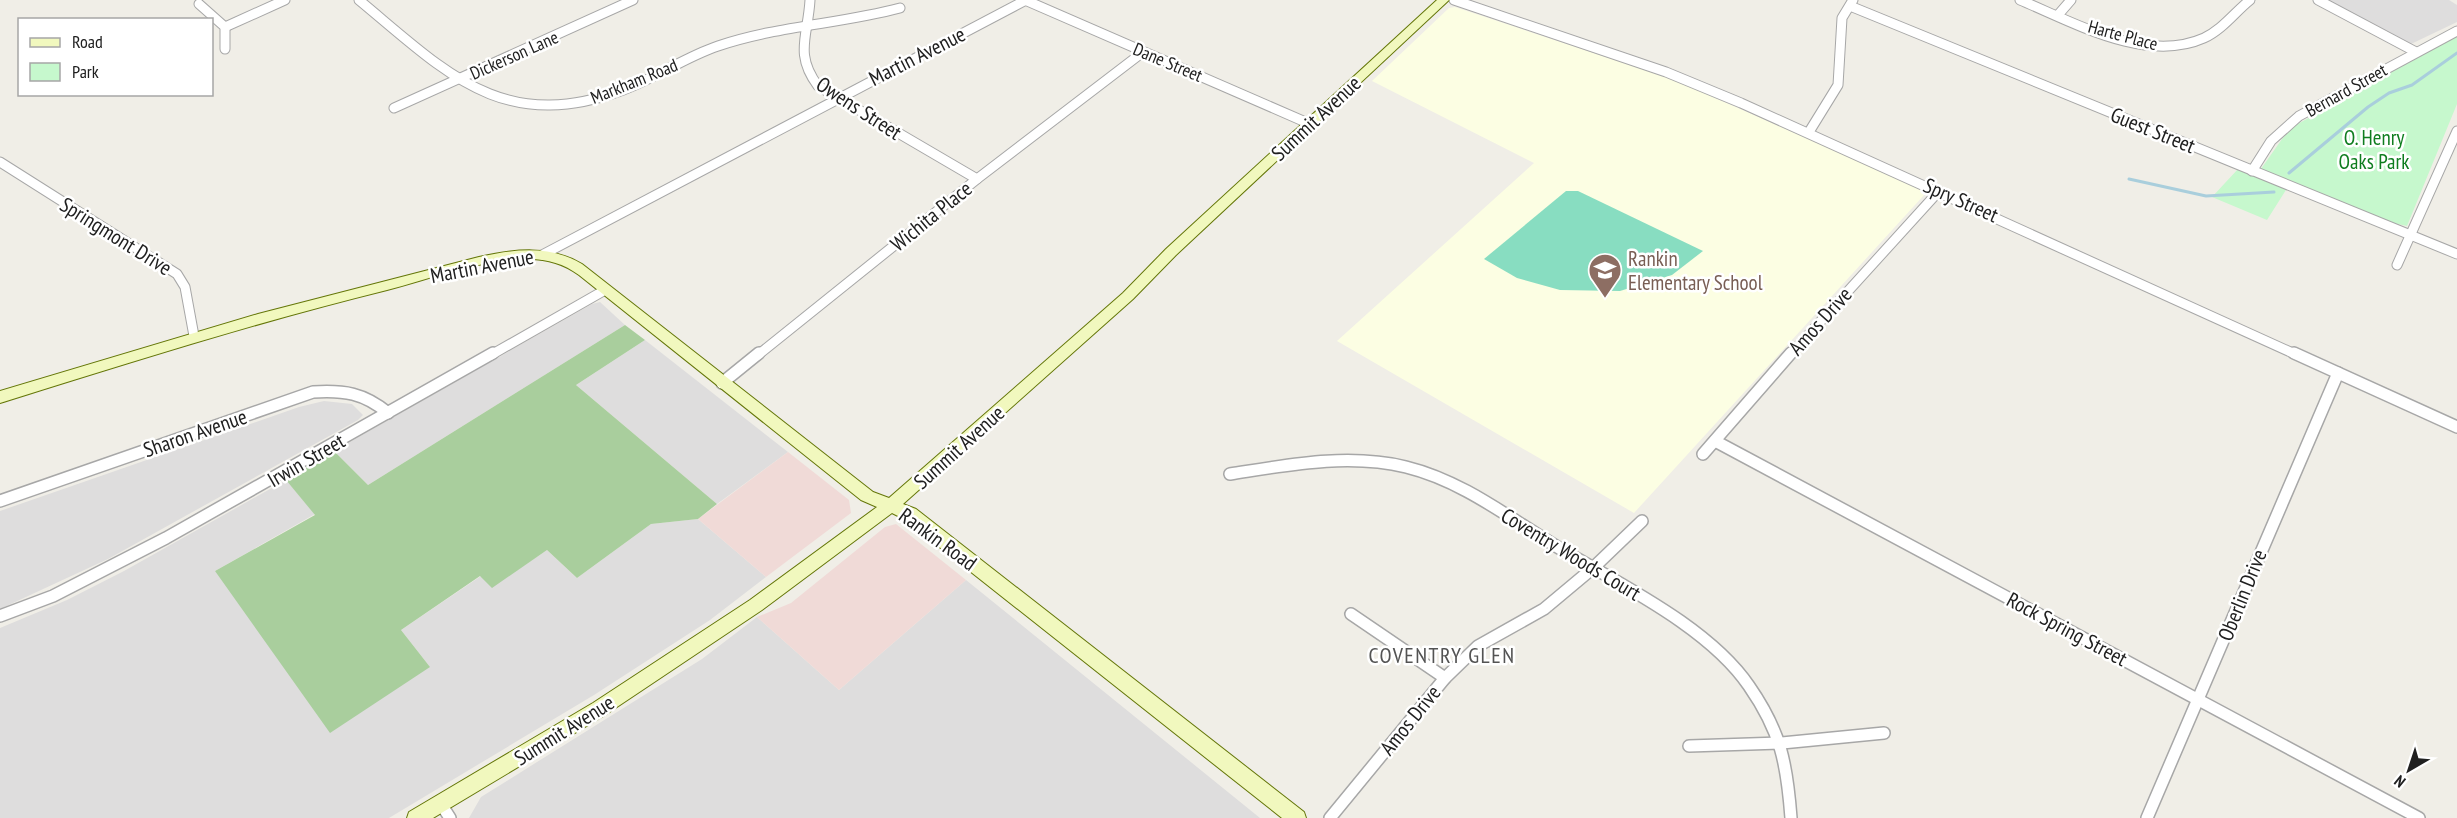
<svg xmlns="http://www.w3.org/2000/svg" width="2457" height="818" font-family="'PT Sans Narrow',sans-serif">
  <style>
    .residential { fill: #dedddd }
    .commercial { fill: #f0dad7 }
    .education { fill: #fcfee3 }
    .forest { fill: #a9ce9d }
    .park { fill: #c6f8cd }
    .pitch { fill: #88ddc1 }
    .lines { fill: none; stroke-linecap: round; stroke-linejoin: round }
    .stream { stroke: #a9cedc; stroke-width: 3 }
    .street-far1-casing { stroke: #a7a7a7; stroke-width: 11 }
    .street-casing { stroke: #a7a7a7; stroke-width: 14 }
    .secondary-casing { stroke: #647608; stroke-width: 2 }
    .street-far1 { stroke: #fff; stroke-width: 9 }
    .street { stroke: #fff; stroke-width: 11 }
    .secondary { fill: #f1f8be; fill-rule: evenodd }
    .labels { text-anchor: middle; dominant-baseline: central; stroke-width: 5; stroke-linejoin: round; paint-order: stroke }
    .far-street-label { font-size: 18px; fill: #202020; stroke: #fff }
    .street-label { font-size: 21px; fill: #202020; stroke: #fff }
    .park-label { font-size: 21px; fill: #0f7d1f; stroke: #fff }
    .education-label { font-size: 21px; fill: #785e54; stroke: #fff; text-anchor: start }
    .neighbourhood-label { font-size: 22px; letter-spacing: 1.5px; fill: #535353; stroke: #fff }
  </style>
  <rect width="100%" height="100%" fill="#f0eee7"/>
  <g class="residential">
    <polygon points="2325,0 2449,0 2457,5 2457,22 2411,44"/>
    <polygon points="600,302 625,325 368,485 334,451 592,304"/>
    <polygon points="645,340 788,452 717,504 576,385"/>
    <polygon points="324,401 352,404 363,415 358,420 108,559 0,609 0,511 299,407"/>
    <polygon points="286,480 315,514 215,571 430,667 401,630 481,576 492,587 547,550 577,578 651,524 698,519 766,577 710,620 594,695 389,818 0,818 0,628 67,600 124,571"/>
    <polygon points="966,580 1260,818 469,818 481,797 702,659 757,617 839,690"/>
  </g>
  <g class="commercial">
    <polygon points="788,452 849,500 851,513 766,577 698,519"/>
    <polygon points="896,524 966,580 839,690 757,617 791,603 885,527"/>
  </g>
  <polygon class="education" points="1455,7 1672,79 1922,189 1925,194 1634,513 1337,341 1534,163 1372,81 1449,8"/>
  <polygon class="forest" points="625,325 645,340 576,385 717,504 698,519 651,524 577,578 547,550 492,588 480,576 401,630 430,667 330,733 215,571 315,515 286,480 334,451 368,485"/>
  <polygon class="park" points="2457,36 2457,104 2407,226 2393,223 2291,182 2267,220 2212,197 2238,169 2256,176 2282,139 2294,126"/>
  <polygon class="pitch" points="1566,191 1578,191 1703,251 1672,275 1620,291 1560,290 1517,278 1484,259"/>
  <g class="lines">
    <g class="stream">
      <polyline points="2289,173 2368,107 2389,93 2412,85 2457,53"/>
      <polyline points="2129,179 2206,196 2274,192"/>
    </g>
    <g class="street-far1-casing">
      <g id="street-far1">
        <path d="M359,0c87,72 143,135 264,90 33,-12 62,-33 95,-44 59,-20 122,-22 182,-38"/>
        <path d="M810,0c-2,36 -16,54 8,86l159,93"/>
        <polyline points="1025,0 1310,124"/>
        <polyline points="1454,0 1666,72 1741,103 2297,355"/>
        <path d="M2020,0c53,22 126,64 184,38 18,-8 31,-26 46,-38"/>
        <polyline points="2318,0 2416,52"/>
        <polyline points="199,4 225,27 225,49"/>
        <polyline points="1850,6 2457,254"/>
        <polyline points="2058,15 2071,0"/>
        <polyline points="225,27 285,0"/>
        <polyline points="394,108 633,0"/>
        <polyline points="1809,132 1838,85 1842,18 1853,0"/>
        <polyline points="0,162 177,274 185,287 194,336"/>
        <polyline points="2252,171 2271,141 2299,116 2457,31"/>
        <polyline points="542,255 1026,0"/>
        <polyline points="2397,265 2457,131"/>
        <polyline points="491,355 605,290"/>
        <polyline points="758,355 977,179 1143,52"/>
        <polyline points="1790,355 1939,191"/>
      </g>
    </g>
    <g class="street-casing">
      <g id="street">
        <polyline points="2294,353 2457,427"/>
        <polyline points="722,383 759,353"/>
        <polyline points="1715,441 2419,818"/>
        <polyline points="1703,454 1791,353"/>
        <path d="M1230,474c58,-9 118,-21 176,-7 57,14 103,51 153,81 60,36 150,79 190,138 32,46 38,78 42,132"/>
        <path d="M0,501l313,-109c31,-2 51,1 75,21"/>
        <polyline points="1351,614 1445,678"/>
        <polyline points="0,616 53,596 166,538 493,353"/>
        <polyline points="1689,746 1782,743 1884,733"/>
        <polyline points="441,804 450,818"/>
        <polyline points="1330,818 1445,678 1478,646 1544,609 1593,568 1642,521"/>
        <polyline points="2147,818 2338,373"/>
      </g>
    </g>
    <g class="secondary-casing">
      <path id="secondary" d="M1437,0h12l-273,255 -43,44 -230,205 13,5 388,303 2,6h-24l-378,-299 -12,-6 -130,97 -157,105 -172,103h-26l2,-6 184,-109 157,-103 127,-93 -16,-7 -282,-225c-15,-11 -31,-16 -50,-16 -48,0 -96,19 -142,31 -130,32 -259,73 -387,113v-12l258,-77 221,-57c36,-8 71,-12 103,7l291,228 16,6 234,-205 43,-44z"/>
    </g>
    <use href="#street-far1" class="street-far1"/>
    <use href="#street" class="street"/>
    <use href="#secondary" class="secondary"/>
  </g>
  <defs>
    <g id="school-pin" transform="scale(1.725)"><path d="M0 17L-7.5 6A9.5 9.5 0 1 1 7.5 6Z" fill="#8d6e63" stroke="#fff"/><path d="M0-5L7-2L0 1L-7-2ZM-4 1L0 2.5L4 1V4Q0 6-4 4Z" fill="#fff"/></g>
  </defs>
  <g fill-rule="evenodd">
    <use href="#school-pin" x="1605" y="270"/>
  </g>
  <g class="labels">
    <g class="far-street-label">
      <text transform="translate(2123 35) rotate(15)">Harte Place</text>
      <text transform="translate(514 55) rotate(-24)">Dickerson Lane</text>
      <text transform="translate(1168 62) rotate(23)">Dane Street</text>
      <text transform="translate(634 81) rotate(-22)">Markham Road</text>
      <text transform="translate(2346 90) rotate(-29)">Bernard Street</text>
    </g>
    <g class="street-label">
      <text transform="translate(917 56) rotate(-27)">Martin Avenue</text>
      <text transform="translate(859 108) rotate(33)">Owens Street</text>
      <text transform="translate(1316 118) rotate(-43)">Summit Avenue</text>
      <text transform="translate(2153 130) rotate(22)">Guest Street</text>
      <text transform="translate(1961 200) rotate(24)">Spry Street</text>
      <text transform="translate(931 216) rotate(-39)">Wichita Place</text>
      <text transform="translate(116 236) rotate(32)">Springmont Drive</text>
      <text transform="translate(482 266) rotate(-11)">Martin Avenue</text>
      <text transform="translate(1820 321) rotate(-48)">Amos Drive</text>
      <text transform="translate(195 433) rotate(-19)">Sharon Avenue</text>
      <text transform="translate(959 447) rotate(-42)">Summit Avenue</text>
      <text transform="translate(306 460) rotate(-30)">Irwin Street</text>
      <text transform="translate(938 539) rotate(36)">Rankin Road</text>
      <text transform="translate(1571 554) rotate(31)">Coventry Woods Court</text>
      <text transform="translate(2242 595) rotate(-68)">Oberlin Drive</text>
      <text transform="translate(2067 629) rotate(28)">Rock Spring Street</text>
      <text transform="translate(1410 720) rotate(-51)">Amos Drive</text>
      <text transform="translate(564 730) rotate(-32)">Summit Avenue</text>
    </g>
    <g class="park-label">
      <text x="2374" y="137">O. Henry<tspan x="2374" dy="24">Oaks Park</tspan></text>
    </g>
    <g class="education-label">
      <text x="1628" y="258">Rankin<tspan x="1628" dy="24">Elementary School</tspan></text>
    </g>
    <g class="neighbourhood-label">
      <text x="1442" y="655">COVENTRY GLEN</text>
    </g>
  </g>
  <rect x="18" y="18" width="195" height="78" fill="#ffffff" stroke="#a6a6a6" stroke-width="1.5"/>
  <rect x="30" y="38" width="30" height="9" fill="#f1f8be" stroke="#a6a6a6" stroke-width="1.5"/>
  <text x="72" y="48" font-size="18" fill="#202020">Road</text>
  <rect x="30" y="63" width="30" height="18" fill="#c6f8cd" stroke="#a6a6a6" stroke-width="1.5"/>
  <text x="72" y="78" font-size="18" fill="#202020">Park</text>
  <g transform="translate(2409 770) rotate(219)" stroke="#ffffff" stroke-width="4.5" paint-order="stroke">
  <path d="M0-4.5L10 22L0 15L-10 22Z" fill="#202020"/>
  <text y="-9" font-size="16" font-weight="bold" text-anchor="middle" fill="#202020">N</text>
  </g>
</svg>
